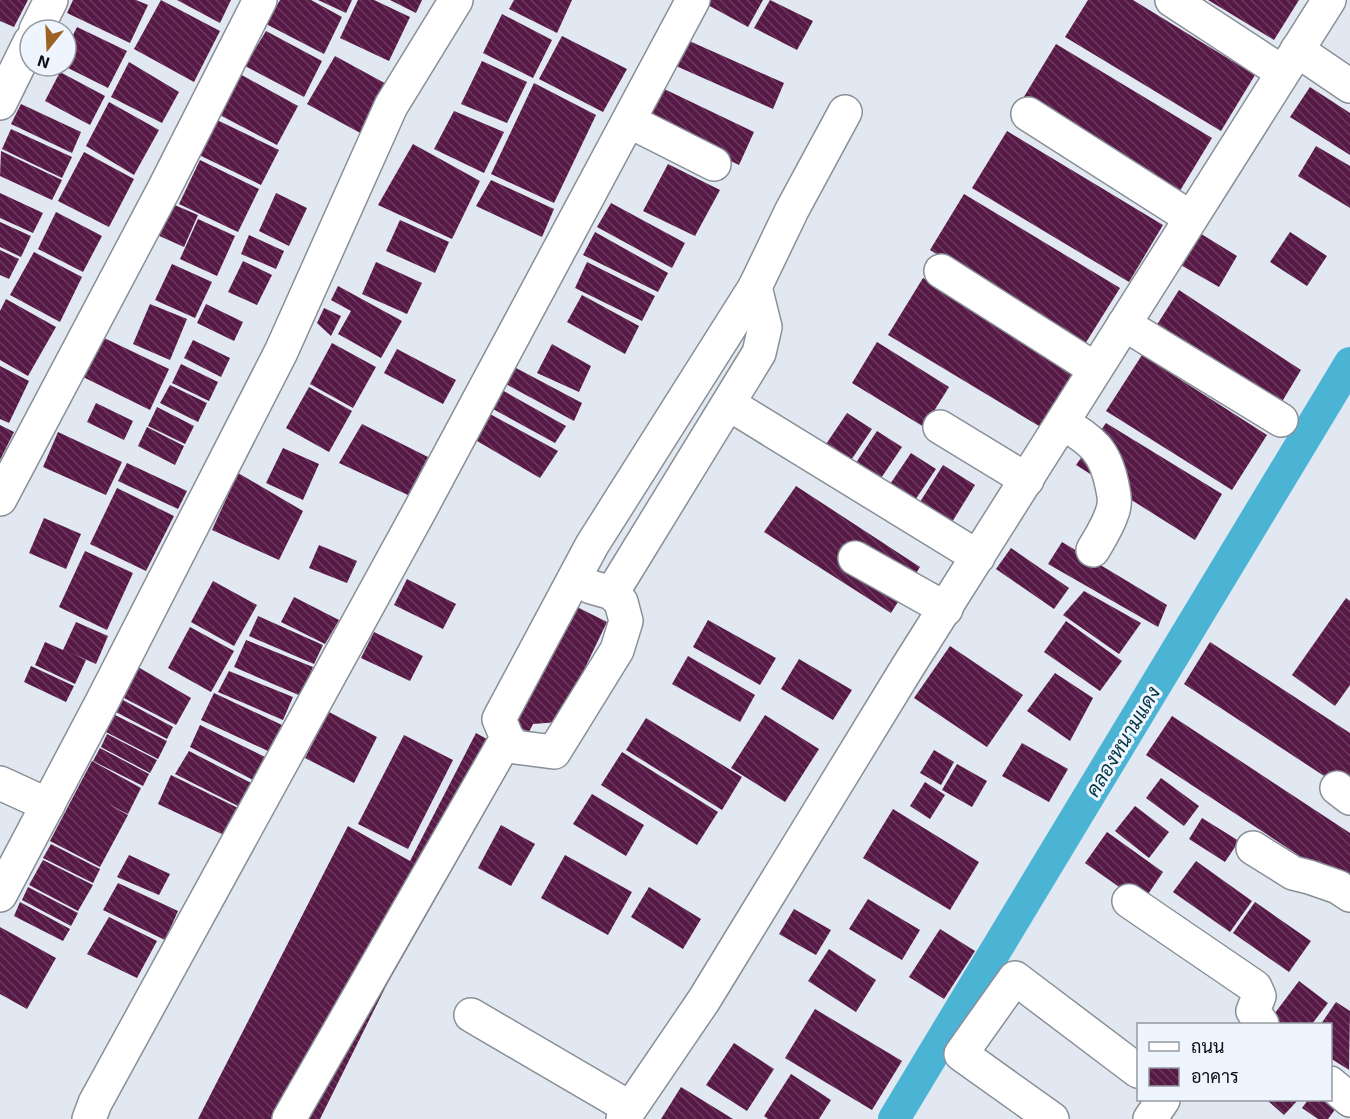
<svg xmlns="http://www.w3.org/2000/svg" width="1350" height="1119" font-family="'Exo 2',Sarabun,sans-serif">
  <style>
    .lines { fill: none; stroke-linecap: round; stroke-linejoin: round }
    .canal { stroke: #4bb4d5; stroke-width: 32 }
    .building { fill: url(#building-back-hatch) }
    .minor-casing { stroke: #898f97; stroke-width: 36 }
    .minor { stroke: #fff; stroke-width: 33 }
    .labels { text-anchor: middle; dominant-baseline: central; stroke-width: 6; stroke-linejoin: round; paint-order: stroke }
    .water-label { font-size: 20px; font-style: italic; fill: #033543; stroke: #eef5ff }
  </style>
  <defs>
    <pattern id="building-back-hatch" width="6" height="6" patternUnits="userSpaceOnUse" patternTransform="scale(1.5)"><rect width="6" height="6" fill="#571a46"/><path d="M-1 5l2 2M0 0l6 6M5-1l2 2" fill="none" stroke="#6a395d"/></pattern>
  </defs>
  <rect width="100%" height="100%" fill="#e1e8f1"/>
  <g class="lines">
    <polyline class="canal" points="894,1119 1350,363"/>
  </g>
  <g class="building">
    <polygon points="0,0 28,0 14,27 0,21"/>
    <polygon points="73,0 136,0 148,5 130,43 67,13"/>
    <polygon points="161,0 220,31 194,82 134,49"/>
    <polygon points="177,0 231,0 220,23"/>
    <polygon points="280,0 311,0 342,17 324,54 266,24"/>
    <polygon points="318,0 352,0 346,13"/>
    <polygon points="358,0 374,0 410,17 389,61 340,38"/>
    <polygon points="390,0 422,0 416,13"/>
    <polygon points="514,0 572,0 557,33 509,9"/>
    <polygon points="708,0 763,0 748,27 706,4"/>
    <polygon points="770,0 813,21 797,50 754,28"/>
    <polygon points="1088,0 1133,0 1255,75 1221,131 1065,37"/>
    <polygon points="1208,0 1299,0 1274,40"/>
    <polygon points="502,14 552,40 533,78 483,53"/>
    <polygon points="77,27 127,51 108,88 66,67 66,49"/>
    <polygon points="266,31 322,61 304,97 245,66"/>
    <polygon points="562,36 627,69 603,112 539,79"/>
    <polygon points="687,40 784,83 773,109 676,66"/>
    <polygon points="1056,44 1212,138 1178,194 1022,100"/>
    <polygon points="335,56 390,86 364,135 307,104"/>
    <polygon points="482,61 527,82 507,123 461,104"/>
    <polygon points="129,62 179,92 162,123 111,97"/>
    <polygon points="60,72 105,96 90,125 45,101"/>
    <polygon points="238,73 298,106 277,145 218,114"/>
    <polygon points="534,83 596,115 554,203 491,174"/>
    <polygon points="658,86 754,132 739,165 642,118"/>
    <polygon points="1310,87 1350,113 1350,155 1290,117"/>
    <polygon points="109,102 159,130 134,175 86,146"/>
    <polygon points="21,104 81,132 72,153 11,124"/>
    <polygon points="454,111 504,132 484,173 434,149"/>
    <polygon points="217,120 279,150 261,185 197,154"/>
    <polygon points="11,129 72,157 62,178 2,149"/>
    <polygon points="1007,131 1163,225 1129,282 972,188"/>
    <polygon points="413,144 480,181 452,239 378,205"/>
    <polygon points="1316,146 1350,166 1350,208 1298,176"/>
    <polygon points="1,151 62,180 52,200 0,176"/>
    <polygon points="84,152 134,179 109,227 58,201"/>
    <polygon points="200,160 259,189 238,232 179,204"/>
    <polygon points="668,164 720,190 695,236 643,211"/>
    <polygon points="491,180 554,209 542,237 476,206"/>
    <polygon points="0,193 43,213 33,233 0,218"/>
    <polygon points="276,193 307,208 289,246 259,231"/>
    <polygon points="964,194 1120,288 1085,344 930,250"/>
    <polygon points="170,203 198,215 184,247 155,234"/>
    <polygon points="611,203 685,243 672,268 597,227"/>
    <polygon points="56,212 102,236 83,272 38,249"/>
    <polygon points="198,219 235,236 217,276 180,259"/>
    <polygon points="400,220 449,242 435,273 386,251"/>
    <polygon points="0,222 31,236 21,257 0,247"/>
    <polygon points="595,232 668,273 658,292 583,255"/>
    <polygon points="1198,232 1237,256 1219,287 1179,264"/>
    <polygon points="1290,232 1327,256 1307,286 1270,262"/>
    <polygon points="249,235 284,251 276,269 241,254"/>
    <polygon points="0,250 19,259 9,279 0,275"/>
    <polygon points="34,252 82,277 60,322 10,295"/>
    <polygon points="243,261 272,275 257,305 228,292"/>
    <polygon points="376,262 422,283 407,314 362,294"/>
    <polygon points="587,262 655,296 642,321 575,288"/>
    <polygon points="172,264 212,282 195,318 155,300"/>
    <polygon points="923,278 1078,372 1044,429 888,335"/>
    <polygon points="338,286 402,321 381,358 338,334 351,311 331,300"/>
    <polygon points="1179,290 1301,370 1277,410 1153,331"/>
    <polygon points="582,295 639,326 625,354 567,322"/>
    <polygon points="6,299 56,327 28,376 0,360 0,311"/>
    <polygon points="150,304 187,319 170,360 133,344"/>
    <polygon points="206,304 243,322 234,341 197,323"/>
    <polygon points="324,308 341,316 331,336 317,323"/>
    <polygon points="100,336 169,369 150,410 81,376"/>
    <polygon points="193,340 230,358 221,377 184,358"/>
    <polygon points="877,342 949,387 924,427 852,383"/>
    <polygon points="332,343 376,367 353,408 310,384"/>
    <polygon points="552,344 591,366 579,392 537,373"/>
    <polygon points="397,349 456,380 443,404 384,373"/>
    <polygon points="1142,355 1267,435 1232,490 1106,411"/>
    <polygon points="181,364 218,382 209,401 172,383"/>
    <polygon points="0,366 29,381 9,423 0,419"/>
    <polygon points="516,368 582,403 574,421 504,383"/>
    <polygon points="170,385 207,403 198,422 160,403"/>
    <polygon points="309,387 352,411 329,452 286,428"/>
    <polygon points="502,390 566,426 555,443 493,409"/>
    <polygon points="96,403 133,421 124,440 87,422"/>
    <polygon points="157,407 194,426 185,444 148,426"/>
    <polygon points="847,413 872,429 839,478 814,462"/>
    <polygon points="490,414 558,451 540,478 472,438"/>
    <polygon points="1106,423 1222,494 1195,540 1076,465"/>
    <polygon points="362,424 428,457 408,495 339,463"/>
    <polygon points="0,425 14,432 0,460"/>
    <polygon points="147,427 184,446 175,465 138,446"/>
    <polygon points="877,431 902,447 869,496 844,481"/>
    <polygon points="58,432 122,462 106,495 43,467"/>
    <polygon points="283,448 319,464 303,500 266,483"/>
    <polygon points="911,453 936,469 903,518 878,502"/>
    <polygon points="127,463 187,491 178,509 118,481"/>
    <polygon points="943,465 975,485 939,543 907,523"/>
    <polygon points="238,473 303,511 279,560 212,530"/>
    <polygon points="796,486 920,567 891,613 764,532"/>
    <polygon points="117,488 174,516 146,571 90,544"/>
    <polygon points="44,518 81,534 66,569 29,553"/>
    <polygon points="1062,542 1167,605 1158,627 1048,564"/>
    <polygon points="319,545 357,561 347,583 309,568"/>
    <polygon points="1011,548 1069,588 1054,609 996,569"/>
    <polygon points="85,551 133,573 107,630 59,607"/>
    <polygon points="407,579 456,604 443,629 394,605"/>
    <polygon points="213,581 257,605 234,646 191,622"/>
    <polygon points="1084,591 1141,623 1119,654 1063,615"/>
    <polygon points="294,597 339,620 325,644 281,622"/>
    <polygon points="1346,598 1350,601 1350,685 1335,706 1292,675"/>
    <polygon points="571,604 607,622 559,722 533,724 529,732 512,724"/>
    <polygon points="258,616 323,645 314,664 249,636"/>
    <polygon points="708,620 776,658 760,685 693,647"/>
    <polygon points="1066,621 1122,661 1100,691 1044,652"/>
    <polygon points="76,622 108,636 96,664 69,652 86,660 75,684 35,665 45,642 63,650"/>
    <polygon points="190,627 234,651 211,692 168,668"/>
    <polygon points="374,632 423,656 410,681 361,658"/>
    <polygon points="246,640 313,667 301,696 234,667"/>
    <polygon points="1210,642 1350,733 1350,793 1184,684"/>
    <polygon points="950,646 1023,695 987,747 914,698"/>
    <polygon points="688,656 755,695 740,722 672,684"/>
    <polygon points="799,659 852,690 833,720 781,689"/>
    <polygon points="31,666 74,686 66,702 24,682"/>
    <polygon points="138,667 191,698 176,725 124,698"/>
    <polygon points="229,671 293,697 283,720 218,692"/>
    <polygon points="1055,673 1093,698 1070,741 1027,711"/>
    <polygon points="214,693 282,725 268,751 201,720"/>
    <polygon points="123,700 173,727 167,739 116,712"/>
    <polygon points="329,712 377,737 354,783 305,758"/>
    <polygon points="115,715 167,741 158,759 106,732"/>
    <polygon points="765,715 819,749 785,802 731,768"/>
    <polygon points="1172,716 1350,833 1350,889 1146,755"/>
    <polygon points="646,718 742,777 722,810 626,750"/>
    <polygon points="200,725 265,757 253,780 190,747"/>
    <polygon points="476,733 517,756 386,986 320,1119 198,1119 348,826 410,861"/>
    <polygon points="107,734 157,760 150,773 101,747"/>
    <polygon points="404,735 453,760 408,849 358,824"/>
    <polygon points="1022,743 1068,769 1049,802 1002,776"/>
    <polygon points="100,748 149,774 143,786 93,761"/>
    <polygon points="934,750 954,762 941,785 920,773"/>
    <polygon points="189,751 253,784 240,807 175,774"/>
    <polygon points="622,752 718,812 697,845 601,785"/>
    <polygon points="92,761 141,788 128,814 108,804 128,815 100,867 50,841"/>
    <polygon points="957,764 987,781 972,807 942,790"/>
    <polygon points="171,775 240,809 226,836 158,804"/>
    <polygon points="1161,778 1199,806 1184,826 1146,798"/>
    <polygon points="925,782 945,795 930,819 910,806"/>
    <polygon points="592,794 644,825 626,856 573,824"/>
    <polygon points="1135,806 1169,832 1149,858 1115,831"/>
    <polygon points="893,809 979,862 950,910 863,858"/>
    <polygon points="1202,818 1239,841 1225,862 1189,839"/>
    <polygon points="501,825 535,844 511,886 478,868"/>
    <polygon points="1107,832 1163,872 1142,903 1085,863"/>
    <polygon points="51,844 100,869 93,883 43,858"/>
    <polygon points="129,855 170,874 159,895 117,877"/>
    <polygon points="565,855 632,892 608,935 541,898"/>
    <polygon points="43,860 93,885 78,911 29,885"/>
    <polygon points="1196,861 1252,901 1230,932 1173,892"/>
    <polygon points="118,883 178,911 165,940 103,910"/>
    <polygon points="28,887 78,913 71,926 22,900"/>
    <polygon points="649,887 701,919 683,949 631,917"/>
    <polygon points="868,899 920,930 902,960 849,929"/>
    <polygon points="20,902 70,929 63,941 14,916"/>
    <polygon points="1255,902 1311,941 1289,972 1233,933"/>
    <polygon points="794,909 831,930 816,955 779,934"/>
    <polygon points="109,917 157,941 137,978 87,954"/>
    <polygon points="0,927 56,958 27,1009 0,994"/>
    <polygon points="940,929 975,951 944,999 909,977"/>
    <polygon points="829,949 876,980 856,1012 808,981"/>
    <polygon points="1299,981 1328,1003 1312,1024 1274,1024 1269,1021"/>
    <polygon points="1336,1002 1350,1011 1349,1070 1330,1058 1330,1024 1321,1024"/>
    <polygon points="815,1009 902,1061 872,1110 785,1058"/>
    <polygon points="734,1043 774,1069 747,1111 706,1085"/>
    <polygon points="791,1074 831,1100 819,1119 768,1119 764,1116"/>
    <polygon points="681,1087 733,1119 661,1119"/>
    <polygon points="1267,1100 1298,1100 1284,1115"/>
    <polygon points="1308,1100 1330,1100 1340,1103 1328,1119 1318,1119 1302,1108"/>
  </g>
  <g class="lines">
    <g class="minor-casing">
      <g id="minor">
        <polyline points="1172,0 1282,72"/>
        <polyline points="36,30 51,0"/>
        <polyline points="1297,50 1350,86"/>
        <polyline points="0,103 30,42"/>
        <polyline points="1028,114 1191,218"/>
        <polyline points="629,121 714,164"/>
        <polyline points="941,271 1095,369"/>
        <polyline points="1124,324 1281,420"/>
        <polyline points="729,404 978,557"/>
        <path d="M1063,423c29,18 42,27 49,62 2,10 4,18 0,28 -4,13 -12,25 -19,37"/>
        <polyline points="940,427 1027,480"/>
        <polyline points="0,499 164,189 260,0"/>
        <polyline points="855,558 946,609"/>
        <polyline points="612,593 759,353 765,327 755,287"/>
        <polyline points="507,738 515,747 554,752 617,650 626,621 621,602 612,593 591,587"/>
        <polyline points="0,783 48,805"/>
        <polyline points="1337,788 1350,798"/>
        <polyline points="1253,848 1293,873 1309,877 1338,887 1350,895"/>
        <polyline points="0,895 102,702 281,352 391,106 456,0"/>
        <polyline points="1129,901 1255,987 1259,996 1253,1011 1262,1024"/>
        <polyline points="471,1015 630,1108"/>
        <polyline points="1330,1083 1350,1100"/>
        <polyline points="89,1119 95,1103 420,510 693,0"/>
        <polyline points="289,1119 507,738 499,719 592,545 755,287 792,210 845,112"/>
        <polyline points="623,1119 704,1000 907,668 1329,0"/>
        <polyline points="1052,1119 961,1054 1015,978 1138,1071"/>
        <polyline points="1150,1119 1163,1100"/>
      </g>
    </g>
    <use href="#minor" class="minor"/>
  </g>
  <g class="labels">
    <g class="water-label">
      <text transform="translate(1122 741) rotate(-59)">คลองหนามแดง</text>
    </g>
  </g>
  <rect x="1137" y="1023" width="195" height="78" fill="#eef5ff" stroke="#9499a0" stroke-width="1.5"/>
  <rect x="1149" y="1042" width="30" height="9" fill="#ffffff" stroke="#9499a0" stroke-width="1.5"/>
  <text x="1191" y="1053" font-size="18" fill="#0c0e11">ถนน</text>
  <rect x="1149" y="1068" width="30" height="18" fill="url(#building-back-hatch)" stroke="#9499a0" stroke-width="1.5"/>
  <text x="1191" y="1083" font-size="18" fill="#0c0e11">อาคาร</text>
  <g transform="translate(48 48) rotate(198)"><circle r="28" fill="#eef5ff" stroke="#9499a0" stroke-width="1.5"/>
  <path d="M0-4.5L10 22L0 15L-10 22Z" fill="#9d6223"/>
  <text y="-9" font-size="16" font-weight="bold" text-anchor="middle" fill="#0c0e11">N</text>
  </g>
</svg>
